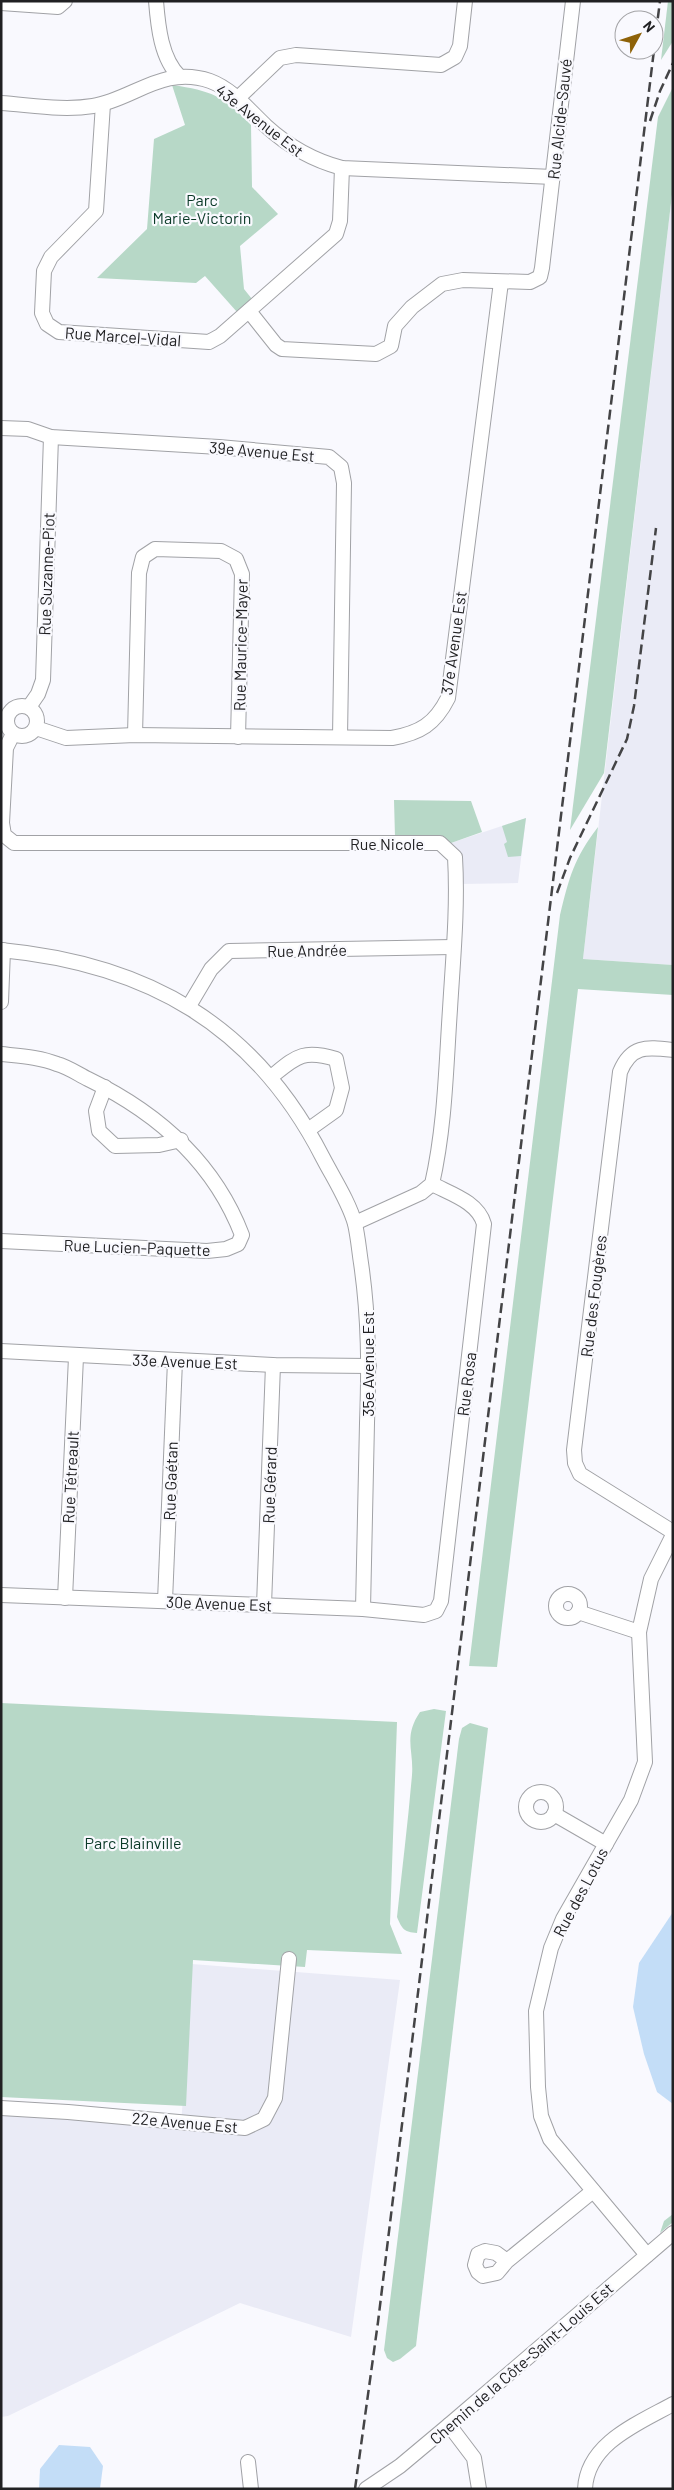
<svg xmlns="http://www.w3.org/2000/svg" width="674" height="2490" font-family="Barlow,sans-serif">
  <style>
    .built { fill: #eaebf6 }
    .green { fill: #b7d8c7 }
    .water { fill: #c3ddf7 }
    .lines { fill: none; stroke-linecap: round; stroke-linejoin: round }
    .minor-casing { stroke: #a1a2a6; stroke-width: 16 }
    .minor { stroke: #fff; stroke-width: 14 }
    .rail { stroke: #444446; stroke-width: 2.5; stroke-dasharray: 10 5; stroke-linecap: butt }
    .labels { text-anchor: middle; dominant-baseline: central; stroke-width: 4.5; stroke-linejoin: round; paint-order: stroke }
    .street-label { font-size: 16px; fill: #212123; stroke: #f9f9fe }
    .park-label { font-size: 16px; fill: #0a3927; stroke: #f9f9fe }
  </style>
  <rect width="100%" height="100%" fill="#f9f9fe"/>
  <g class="built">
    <polygon points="673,186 673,965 583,959"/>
    <polygon points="526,818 518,883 460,884 459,853 451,843"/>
    <polygon points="192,1964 400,1980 351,2337 240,2303 8,2416 1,2417 1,2113 181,2126"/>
  </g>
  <g class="green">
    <polygon points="668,1 673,1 673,41 661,60"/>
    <path d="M172,85c40,6 50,10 79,40l1,62 26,27 -38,32 4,43 8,10 -15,13 -32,-36 -9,7 -99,-5 50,-49 7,-90 31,-14z"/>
    <polygon points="673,87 673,186 604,773 570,830 658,117"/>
    <polygon points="394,800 471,801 482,832 451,843 445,839 395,837"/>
    <polygon points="526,818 521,856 508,857 504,844 507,842 502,826"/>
    <path d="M598,827l-15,132 90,6v30l-95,-6 -81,678 -28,-1 91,-751c9,-37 14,-57 38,-88z"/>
    <polygon points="1,1703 397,1722 390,1924 402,1954 307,1950 305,1967 193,1960 186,2106 1,2097"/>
    <path d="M434,1709l12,2 -29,222c-13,-1 -15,-4 -20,-16 5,-47 11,-95 15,-142 2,-25 -9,-38 8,-63z"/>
    <polygon points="470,1723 488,1728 416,2346 400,2359 393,2362 387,2358 384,2350 459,1739 462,1728"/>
    <polygon points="673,2214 673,2222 660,2233 664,2221"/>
  </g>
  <g class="water">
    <polygon points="673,1912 673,2104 657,2092 644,2054 633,2007 639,1963"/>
    <polygon points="59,2445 90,2447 103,2466 100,2489 39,2489 40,2469"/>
  </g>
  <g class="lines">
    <g class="minor-casing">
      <g id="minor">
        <path d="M156,1c2,25 5,58 24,76"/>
        <polyline points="1,3 58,7 65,1"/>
        <polyline points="238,98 280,58 296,55 441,65 455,57 460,46 465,1"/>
        <path d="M1,103c30,2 62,8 92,3 41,-7 70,-41 117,-25 22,8 39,29 56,45 23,21 46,34 76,42l211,9"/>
        <polyline points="103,104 96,211 51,257 44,271 42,313 47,324 59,332 209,342 220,336 336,234 340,221 342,168"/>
        <polyline points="249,311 276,345 282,349 376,354 391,346 395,326 412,307 442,284 463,280 530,282 540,277 542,268 573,1"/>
        <polyline points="1,428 28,429 51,437 219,447 329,457 341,467 344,483 340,737"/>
        <circle cx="22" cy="721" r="15"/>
        <polyline points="29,707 38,694 43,680 51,437"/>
        <path d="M36,728l30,10 69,-3 257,3c28,-5 43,-14 56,-40l53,-416"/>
        <path d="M13,734l-7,14 -4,75 2,12 10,8h426l15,14c3,50 -2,102 -5,152 -4,59 -5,118 -18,175l-11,9 -66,30"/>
        <polyline points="135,735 139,573 143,557 155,549 221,551 236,559 242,574 238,737"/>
        <path d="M1,950c147,14 254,75 322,208 11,21 26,44 32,66 3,13 4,26 6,39 8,55 8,105 6,160 -1,62 -3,124 -4,186"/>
        <polyline points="1,1002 3,950"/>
        <polyline points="189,1006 211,969 229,951 453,947"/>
        <path d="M673,1050c-27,-3 -42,-5 -53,22l-46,378 1,13 5,11 93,58"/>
        <path d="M1,1054c19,2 39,3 56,10 11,3 21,10 31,15 68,33 126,83 154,156l-4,9 -12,5 -19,2 -206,-10"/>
        <path d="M271,1077c25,-20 31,-28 65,-18l6,29 -6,22 -28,20"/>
        <polyline points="105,1087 96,1111 99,1131 115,1146 159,1145 181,1140"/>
        <polyline points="1,1351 273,1365 369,1366"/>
        <circle cx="568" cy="1606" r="12"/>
        <path d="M1,1595l362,14 61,6 12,-4 5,-10 43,-377c-6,-22 -33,-30 -52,-40"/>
        <polyline points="65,1598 76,1357"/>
        <polyline points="165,1601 175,1361"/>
        <polyline points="264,1605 273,1365"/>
        <polyline points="578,1612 639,1632"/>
        <circle cx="541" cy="1807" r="15"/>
        <polyline points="554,1814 606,1844"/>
        <polyline points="1,2108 68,2112 245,2128 264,2119 275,2098 289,1959"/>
        <polyline points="647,2255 550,2139 541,2116 538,2087 536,2011 551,1948 563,1919 631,1800 645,1762 639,1632 651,1579 673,1535"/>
        <polyline points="507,2261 496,2253 485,2251 478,2254 475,2265 478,2272 483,2276 497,2273 507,2261 593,2191"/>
        <polyline points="449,2425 474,2458 479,2489"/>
        <polyline points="248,2462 251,2489"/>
        <polyline points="366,2489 400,2466 449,2425 673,2233"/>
        <path d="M585,2489c2,-46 54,-66 88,-85"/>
      </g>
    </g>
    <use href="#minor" class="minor"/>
    <g class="rail">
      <polyline points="654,48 660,1"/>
      <polyline points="650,121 660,91 673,63"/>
      <polyline points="557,893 570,858 627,739 634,706 656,528"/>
      <polyline points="355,2489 378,2322 654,50"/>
    </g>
  </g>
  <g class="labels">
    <g class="street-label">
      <text transform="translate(559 119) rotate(-84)">Rue Alcide-Sauvé</text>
      <text transform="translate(260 120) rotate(38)">43e Avenue Est</text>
      <text transform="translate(123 336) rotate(4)">Rue Marcel-Vidal</text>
      <text transform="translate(262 451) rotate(5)">39e Avenue Est</text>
      <text transform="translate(46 574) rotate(-88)">Rue Suzanne-Piot</text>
      <text transform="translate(453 643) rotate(-82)">37e Avenue Est</text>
      <text transform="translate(240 645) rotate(-89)">Rue Maurice-Mayer</text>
      <text x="387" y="843">Rue Nicole</text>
      <text transform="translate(307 950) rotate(-1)">Rue Andrée</text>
      <text transform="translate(137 1247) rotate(2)">Rue Lucien-Paquette</text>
      <text transform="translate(593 1296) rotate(-83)">Rue des Fougères</text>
      <text transform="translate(185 1361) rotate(2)">33e Avenue Est</text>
      <text transform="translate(367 1364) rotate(-90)">35e Avenue Est</text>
      <text transform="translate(466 1384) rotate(-83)">Rue Rosa</text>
      <text transform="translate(70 1477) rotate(-87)">Rue Tétreault</text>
      <text transform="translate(170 1481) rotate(-88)">Rue Gaétan</text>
      <text transform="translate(269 1485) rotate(-88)">Rue Gérard</text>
      <text transform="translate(219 1603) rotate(2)">30e Avenue Est</text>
      <text transform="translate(580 1892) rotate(-62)">Rue des Lotus</text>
      <text transform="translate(185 2122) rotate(5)">22e Avenue Est</text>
      <text transform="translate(521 2363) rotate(-41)">Chemin de la Côte-Saint-Louis Est</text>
    </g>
    <g class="park-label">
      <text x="202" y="199">Parc<tspan x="202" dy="18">Marie-Victorin</tspan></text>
      <text x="133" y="1842">Parc Blainville</text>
    </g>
  </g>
  <rect width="674" height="2490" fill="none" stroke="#212123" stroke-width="5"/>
  <g transform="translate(639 35) rotate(50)"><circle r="24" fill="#f9f9fe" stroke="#a3a3a6"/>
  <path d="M0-4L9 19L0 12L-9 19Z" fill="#8e6208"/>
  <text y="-8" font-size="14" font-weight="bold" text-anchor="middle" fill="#212123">N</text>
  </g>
</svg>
